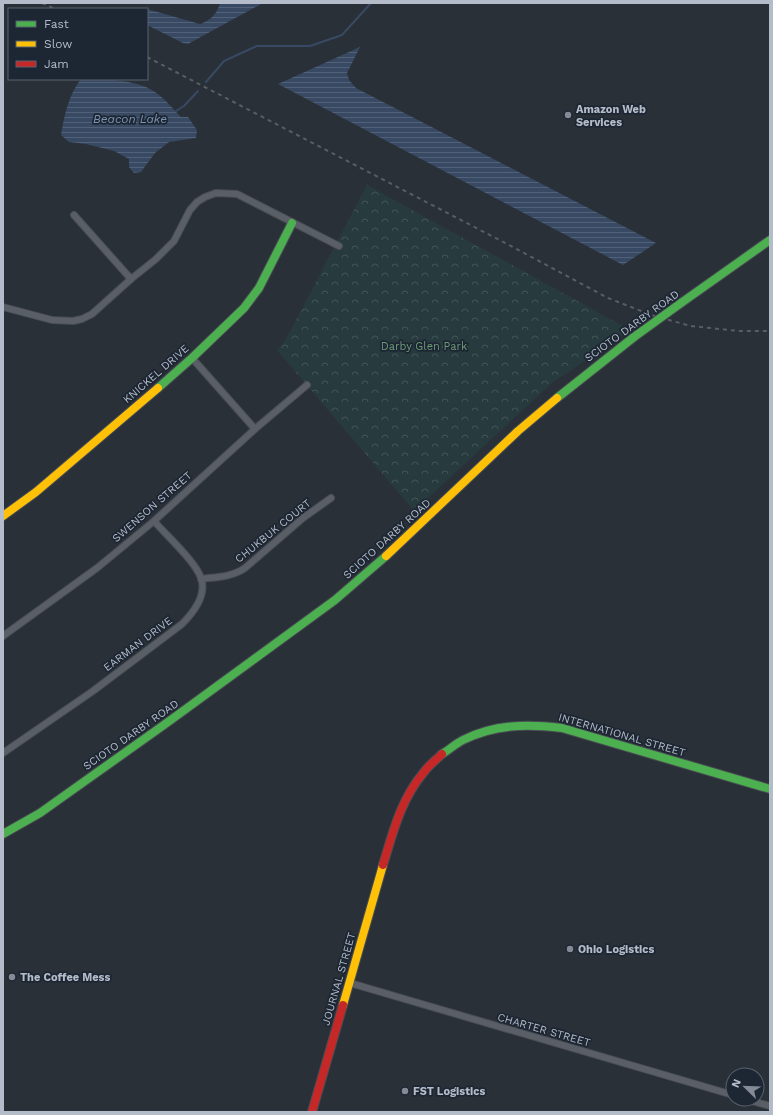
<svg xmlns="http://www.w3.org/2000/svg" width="773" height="1115" font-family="'Work Sans',sans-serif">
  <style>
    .forest { fill: url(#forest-crowns) }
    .water { fill: url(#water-rules) }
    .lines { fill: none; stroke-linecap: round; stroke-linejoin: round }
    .stream { stroke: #384963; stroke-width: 2 }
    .street-casing { stroke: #484c53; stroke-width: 8 }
    .fast-casing { stroke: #484c53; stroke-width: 10 }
    .slow-casing { stroke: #484c53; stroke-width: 10 }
    .jam-casing { stroke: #484c53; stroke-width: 10 }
    .street { stroke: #5a5e66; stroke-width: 6 }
    .fast { stroke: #4caf50; stroke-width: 8 }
    .slow { stroke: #ffc107; stroke-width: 8 }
    .jam { stroke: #c62828; stroke-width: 8 }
    .rail { stroke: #595d64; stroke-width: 2; stroke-dasharray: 4 4; stroke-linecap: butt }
    .fast-bridge-casing { stroke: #484c53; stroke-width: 10; stroke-linecap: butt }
    .fast-bridge { stroke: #4caf50; stroke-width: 8 }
    .poi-dot { fill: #848b96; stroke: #1d2633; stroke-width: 1.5 }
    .labels { text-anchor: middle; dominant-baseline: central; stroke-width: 3.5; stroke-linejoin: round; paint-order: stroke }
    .poi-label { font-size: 11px; font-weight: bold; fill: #b4bcc9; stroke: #1d2633; text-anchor: start }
    .street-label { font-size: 11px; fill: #b4bcc9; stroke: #1d2633 }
    .park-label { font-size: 11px; fill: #6b9a76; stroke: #1d2633 }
    .water-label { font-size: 12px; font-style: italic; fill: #7c92b1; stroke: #1d2633 }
  </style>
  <defs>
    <pattern id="forest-crowns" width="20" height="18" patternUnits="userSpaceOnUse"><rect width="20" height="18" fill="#273a3e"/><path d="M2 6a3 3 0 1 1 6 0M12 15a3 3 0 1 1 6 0" fill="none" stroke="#445559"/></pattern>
    <pattern id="water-rules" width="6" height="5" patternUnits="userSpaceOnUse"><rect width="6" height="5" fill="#384963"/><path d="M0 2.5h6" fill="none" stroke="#526178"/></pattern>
  </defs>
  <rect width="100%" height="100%" fill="#2a3038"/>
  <polygon class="forest" points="367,185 630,330 552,383 414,511 277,350 285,341"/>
  <g class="water">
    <path d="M220,3h43l-75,41 -5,-1 -36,-18v-16l53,15c11,-4 17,-10 20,-21z"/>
    <polygon points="360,47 347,73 349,80 356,88 656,243 623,265 278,84"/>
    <path d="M81,79c23,0 60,0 78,16 8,6 15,15 22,22h7l9,13 -1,8 -27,4 -14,11 -14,19 -7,1 -5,-6v-8l-15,-8 -28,-7 -17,-2 -8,-7c3,-19 8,-41 20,-56z"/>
  </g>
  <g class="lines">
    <g class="stream">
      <polyline points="206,82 224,61 257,46 310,46 342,35 371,3"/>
      <polyline points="176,111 184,106 198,91"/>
    </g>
    <g class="street-casing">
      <g id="street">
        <polyline points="74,215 131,279"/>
        <polyline points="3,307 52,320 73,321 82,319 92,314 131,279 156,259 174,241 190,210 197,202 205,197 216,193 237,194 339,246"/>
        <polyline points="192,358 255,429"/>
        <path d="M201,579c16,-2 31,-2 44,-11l58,-50 28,-20"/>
        <polyline points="3,636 97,568 154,521 255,429 307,385"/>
        <path d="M3,753l90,-62 89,-67c11,-11 25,-29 19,-46 -6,-17 -34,-42 -47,-57"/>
        <polyline points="350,983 733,1095"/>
        <polyline points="745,1099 770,1106"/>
      </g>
    </g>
    <g class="fast-casing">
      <g id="fast">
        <polyline points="681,303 770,240"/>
        <polyline points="158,388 192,358 244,308 259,288 292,223"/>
        <polyline points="557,398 634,337"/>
        <path d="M442,754c7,-4 13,-10 21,-14 32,-16 64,-16 99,-12l208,61"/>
        <polyline points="3,834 40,813 168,722 335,600 386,556"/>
      </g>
    </g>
    <g class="slow-casing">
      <g id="slow">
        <polyline points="3,516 36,492 158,388"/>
        <polyline points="386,556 518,431 557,398"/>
        <polyline points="343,1005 383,865"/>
      </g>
    </g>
    <g class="jam-casing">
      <g id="jam">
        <path d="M383,865c10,-33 18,-66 41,-93 5,-7 12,-12 18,-18"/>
        <polyline points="312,1112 343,1005"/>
      </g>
    </g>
    <use href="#street" class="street"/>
    <use href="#fast" class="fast"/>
    <use href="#slow" class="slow"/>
    <use href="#jam" class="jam"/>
    <g class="rail">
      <polyline points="42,3 55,9"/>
      <polyline points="147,57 511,246 608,298 654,316 691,326 739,331 770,331"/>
    </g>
    <g class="fast-bridge-casing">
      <polyline id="fast-bridge" points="634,337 681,303"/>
    </g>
    <use href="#fast-bridge" class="fast-bridge"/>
  </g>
  <g class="poi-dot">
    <circle cx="568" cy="115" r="4"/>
    <circle cx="570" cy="949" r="4"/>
    <circle cx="12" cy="977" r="4"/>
    <circle cx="405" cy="1091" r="4"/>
  </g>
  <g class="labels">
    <g class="poi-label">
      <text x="576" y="109">Amazon Web<tspan x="576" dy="13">Services</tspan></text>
      <text x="578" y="949">Ohio Logistics</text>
      <text x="20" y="977">The Coffee Mess</text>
      <text x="413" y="1091">FST Logistics</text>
    </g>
    <g class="street-label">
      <text transform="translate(632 326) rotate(-36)">SCIOTO DARBY ROAD</text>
      <text transform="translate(156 374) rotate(-41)">KNICKEL DRIVE</text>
      <text transform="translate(152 507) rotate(-41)">SWENSON STREET</text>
      <text transform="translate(273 531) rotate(-39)">CHUKBUK COURT</text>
      <text transform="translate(387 539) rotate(-42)">SCIOTO DARBY ROAD</text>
      <text transform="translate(138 644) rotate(-37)">EARMAN DRIVE</text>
      <text transform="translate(131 735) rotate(-35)">SCIOTO DARBY ROAD</text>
      <text transform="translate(622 735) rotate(16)">INTERNATIONAL STREET</text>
      <text transform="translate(339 979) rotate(-74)">JOURNAL STREET</text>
      <text transform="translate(544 1030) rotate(16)">CHARTER STREET</text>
    </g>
    <g class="park-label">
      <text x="424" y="346">Darby Glen Park</text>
    </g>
    <g class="water-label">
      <text x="130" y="119">Beacon Lake</text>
    </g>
  </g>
  <rect width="773" height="1115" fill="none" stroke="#b4bcc9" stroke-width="8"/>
  <rect x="8" y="8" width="140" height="72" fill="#1d2633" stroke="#59626f"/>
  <rect x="16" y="21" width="20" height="6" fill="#4caf50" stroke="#59626f"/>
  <text x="44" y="28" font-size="12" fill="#b4bcc9">Fast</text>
  <rect x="16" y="41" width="20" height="6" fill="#ffc107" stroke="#59626f"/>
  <text x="44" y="48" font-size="12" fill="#b4bcc9">Slow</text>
  <rect x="16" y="61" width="20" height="6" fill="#c62828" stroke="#59626f"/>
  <text x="44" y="68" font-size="12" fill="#b4bcc9">Jam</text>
  <g transform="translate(745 1087) rotate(293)"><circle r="19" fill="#1d2633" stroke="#59626f"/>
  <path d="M0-3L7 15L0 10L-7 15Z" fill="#848b96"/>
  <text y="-6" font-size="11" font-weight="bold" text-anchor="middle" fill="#b4bcc9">N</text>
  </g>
</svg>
